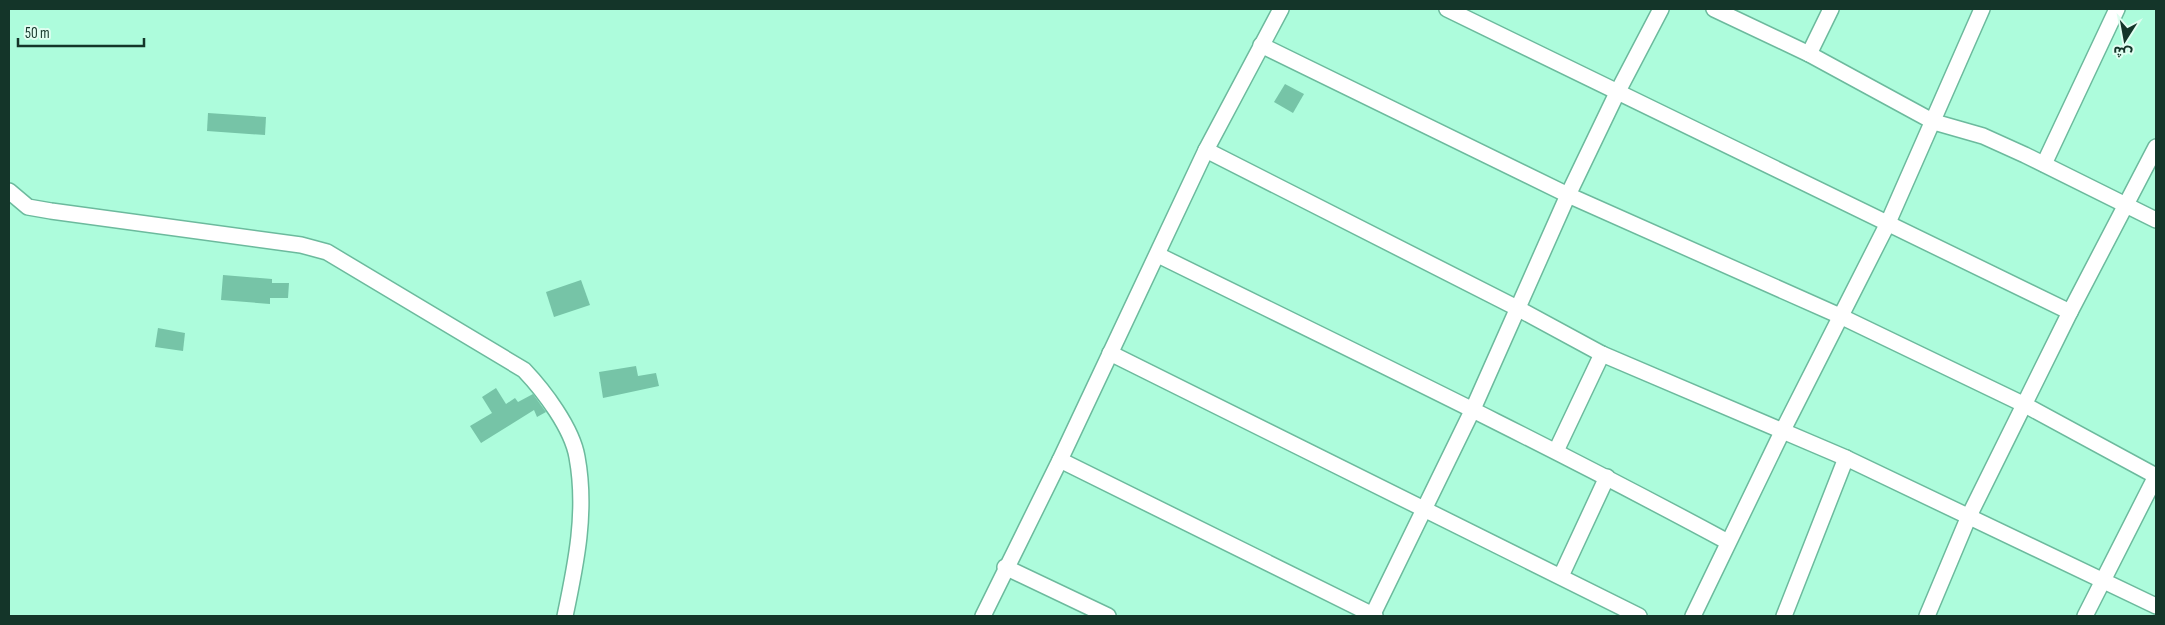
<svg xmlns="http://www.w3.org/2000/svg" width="2165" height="625" font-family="'Sofia Sans Condensed','Noto Sans Arabic',sans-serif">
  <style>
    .building { fill: #76c4a7 }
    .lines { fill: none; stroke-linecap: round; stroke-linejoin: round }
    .minor-casing { stroke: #6cba9d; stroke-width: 18 }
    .minor { stroke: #fff; stroke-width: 15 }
  </style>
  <rect width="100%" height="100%" fill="#adfcdc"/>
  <g class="building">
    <polygon points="1285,84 1304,94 1293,113 1274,102"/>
    <polygon points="208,113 266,117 265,135 207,131"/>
    <polygon points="223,275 272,279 272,283 289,283 288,298 270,298 270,304 221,300"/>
    <polygon points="581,280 590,305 554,317 546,292"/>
    <polygon points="158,328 185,333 183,351 155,347"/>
    <polygon points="636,366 638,376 656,373 659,386 603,398 599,372"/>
    <polygon points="496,388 506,404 515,398 518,402 533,394 546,412 537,417 534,410 481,443 470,426 492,413 482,397"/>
  </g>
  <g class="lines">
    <g class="minor-casing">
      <g id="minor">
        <polyline points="1447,9 2070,312"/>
        <polyline points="1714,9 1809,54 1934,122 1983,136 2025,155 2156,220"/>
        <polyline points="1261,45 1568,195 1840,316 2025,405 2156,476"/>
        <polyline points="1809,54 1831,9"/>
        <polyline points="1206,150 1517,308 1602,354 1846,458 2156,606"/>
        <polyline points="2044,164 2117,9"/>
        <path d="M9,191l19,16 23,4 250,34 26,7 197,118c20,21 48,58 53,87 10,54 -1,107 -12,159"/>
        <path d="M1158,255c191,94 383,186 570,287"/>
        <polyline points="1110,353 1639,616"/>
        <polyline points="1556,451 1602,354"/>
        <polyline points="1060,460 1375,616"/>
        <polyline points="1005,567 1108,616"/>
        <polyline points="1561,576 1607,477"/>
        <polyline points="983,616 1060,460 1206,150 1281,9"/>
        <polyline points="1372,616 1473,409 1568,195 1617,93 1661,9"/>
        <polyline points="1693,616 1783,430 1887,225 1982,9"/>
        <polyline points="1784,616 1846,458"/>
        <polyline points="1927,616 1969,516 2070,312 2156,147"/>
        <polyline points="2085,616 2156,476"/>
      </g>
    </g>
    <use href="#minor" class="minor"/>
  </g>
  <rect width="2165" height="625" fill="none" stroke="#143529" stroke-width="20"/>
  <g transform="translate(2125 40) rotate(191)" stroke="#e0fef1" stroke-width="4" paint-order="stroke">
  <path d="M0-4L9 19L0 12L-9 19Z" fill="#143529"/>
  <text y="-8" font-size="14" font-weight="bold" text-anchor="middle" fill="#143529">ش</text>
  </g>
  <path d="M18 38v8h126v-8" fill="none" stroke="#143529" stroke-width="2.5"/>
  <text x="25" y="38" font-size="15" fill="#143529" stroke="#e0fef1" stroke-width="4" paint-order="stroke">50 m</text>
</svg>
